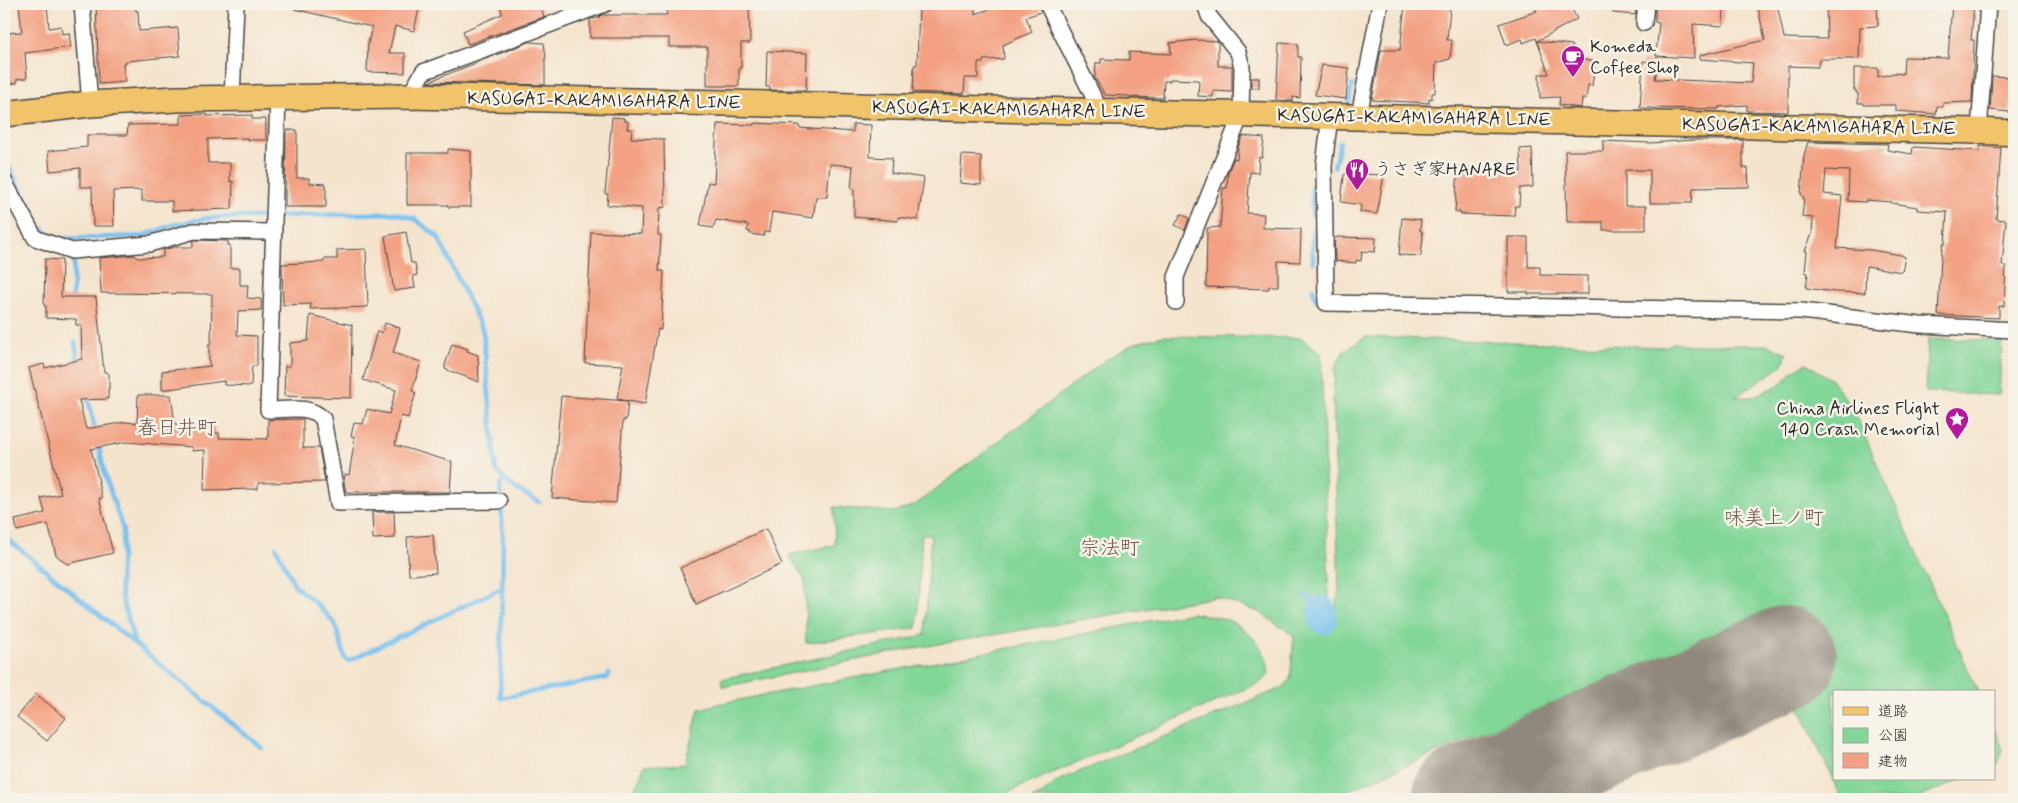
<svg xmlns="http://www.w3.org/2000/svg" width="2018" height="803" font-family="Mynerve,'Klee One',sans-serif">
  <style>
    .green { fill: #82d698; stroke: #568062 }
    .lines { fill: none; stroke-linecap: round; stroke-linejoin: round }
    .stream { stroke: #76c1ef; stroke-width: 4.5 }
    .river { stroke: #76c1ef; stroke-width: 28 }
    .runway { stroke: #90887c; stroke-width: 104 }
    .building { fill: #f3a182 }
    .minor-casing { stroke: #494743; stroke-width: 18 }
    .primary-casing { stroke: #494743; stroke-width: 28 }
    .minor { stroke: #fff; stroke-width: 15 }
    .primary { stroke: #f1c36a; stroke-width: 25 }
    .labels { text-anchor: middle; dominant-baseline: central; stroke-width: 5; stroke-linejoin: round; paint-order: stroke }
    .poi-label { font-size: 18px; fill: #2b2b2b; stroke: #f7f3e8; text-anchor: start }
    .street-label { font-size: 18px; fill: #2b2b2b; stroke: #f7f3e8 }
    .quarter-label { font-size: 20px; fill: #715449; stroke: #f7f3e8 }
  </style>
  <rect width="100%" height="100%" fill="#f7f3e8"/>
  <filter id="ink" filterUnits="userSpaceOnUse"><feTurbulence type="fractalNoise" baseFrequency=".02" numOctaves="2"/><feDisplacementMap in="SourceGraphic" scale="10" xChannelSelector="R" yChannelSelector="G"/><feConvolveMatrix kernelMatrix="1 2 1 2 8 2 1 2 1" color-interpolation-filters="sRGB"/></filter>
  <filter id="wash" filterUnits="userSpaceOnUse"><feTurbulence type="fractalNoise" baseFrequency=".0096" numOctaves="4" result="noise"/><feDisplacementMap in="SourceGraphic" scale="20" xChannelSelector="R" yChannelSelector="G"/><feGaussianBlur stdDeviation="1.12" result="paint"/><feColorMatrix in="noise" values="0 0 0 0 0 0 0 0 0 0 0 0 0 0 0 0 0 1.4 0 .05"/><feComposite in="paint" operator="in"/></filter>
  <g filter="url(#wash)">
    <rect width="100%" height="100%" fill="#f4e4cd"/>
    <g class="green">
      <polygon points="1162,336 1301,338 1321,353 1329,596 1326,609 1335,611 1339,590 1333,400 1335,368 1343,352 1365,337 1664,347 1674,343 1691,345 1767,345 1787,353 1782,366 1735,397 1751,397 1781,384 1792,372 1806,363 1832,380 1855,414 1978,692 1834,692 1834,779 1962,779 1915,799 1842,799 1799,707 1805,704 1767,611 1328,799 1032,799 1043,794 1057,781 1282,688 1290,680 1294,636 1259,612 1216,597 916,648 723,687 721,679 925,635 931,534 922,534 917,628 806,643 805,581 789,555 835,545 834,507 894,512 915,505 1105,360 1135,343"/>
      <polygon points="1928,339 2002,340 1999,395 1925,392"/>
      <path d="M1191,613c13,2 26,3 39,8 19,8 42,34 38,55l-7,6 -268,117h-362l13,-33 41,-2 14,-55 19,-5z"/>
      <polygon points="1994,728 2003,749 1998,764 1994,766"/>
    </g>
    <g class="lines">
      <g class="stream">
        <polyline points="1349,102 1352,85"/>
        <path d="M4,157l34,68 17,14 87,-3 30,-11 36,-7 188,-5 19,6 23,18 45,94 13,139c12,15 26,23 43,32"/>
        <polyline points="1334,167 1340,142"/>
        <polyline points="1312,215 1312,186"/>
        <polyline points="1312,230 1313,263"/>
        <polyline points="1313,289 1316,300"/>
        <polyline points="72,302 74,260"/>
        <polyline points="75,342 79,365"/>
        <polyline points="87,394 96,433"/>
        <polyline points="98,443 105,475 123,530 120,586 122,599 135,644 262,748"/>
        <polyline points="504,481 500,485 503,541 500,698 607,678 609,674"/>
        <polyline points="4,536 135,644"/>
        <polyline points="276,547 295,586 317,604 335,624 345,658 348,661 502,588"/>
        <polyline points="1305,595 1315,602 1322,610"/>
        <polyline points="1322,610 1325,600"/>
      </g>
      <polyline class="river" points="1322,610 1323,620"/>
      <polyline class="runway" points="1464,799 1785,658"/>
    </g>
    <g id="blocks">
      <g class="building">
        <polygon points="19,4 47,4 49,28 61,26 62,34 69,33 71,47 25,53 27,78 17,79 17,83 4,84 4,33 22,32"/>
        <polygon points="96,4 135,4 136,11 138,11 139,31 178,28 180,56 126,61 126,63 123,63 125,82 99,84"/>
        <polygon points="295,4 420,4 414,31 395,26 389,53 405,53 405,73 367,72 368,43 372,27 294,9"/>
        <polygon points="500,4 540,4 544,17 468,44 463,31 502,14"/>
        <polygon points="666,4 749,4 750,43 741,43 741,68 739,68 739,86 707,86 707,47 669,47 669,38 590,38 590,19 598,18 601,15 667,15"/>
        <polygon points="919,4 975,6 975,14 1005,4 1038,4 1041,12 1026,17 1032,32 1003,45 1004,59 983,60 983,63 978,63 978,78 965,78 964,94 913,92 914,65 917,65"/>
        <polygon points="1405,4 1450,8 1447,40 1452,40 1450,59 1436,63 1435,93 1432,93 1432,99 1429,98 1429,103 1372,100 1381,50 1400,50"/>
        <polygon points="1532,4 1569,4 1577,19 1537,41 1536,38 1523,43 1522,39 1506,45 1499,24 1537,11"/>
        <polygon points="1613,4 1637,4 1635,15 1613,13"/>
        <polygon points="1655,4 1724,4 1723,26 1693,24 1694,58 1656,56 1659,23 1655,22"/>
        <polygon points="1757,4 1777,4 1784,38 1827,39 1826,4 1877,4 1878,26 1860,27 1859,59 1819,59 1818,67 1788,66 1788,112 1747,111 1747,105 1719,107 1719,109 1640,108 1643,61 1658,63 1655,79 1751,83 1753,63 1700,59 1700,55 1765,40"/>
        <polygon points="1952,4 1974,4 1971,40 1974,40 1972,102 1943,103 1943,107 1937,106 1936,114 1896,111 1896,105 1864,105 1864,103 1858,103 1858,93 1856,93 1856,90 1854,90 1854,68 1878,68 1878,77 1894,73 1903,74 1904,57 1948,58"/>
        <polygon points="1196,40 1217,41 1218,43 1218,66 1232,66 1232,92 1213,91 1213,97 1198,96 1199,81 1197,80 1170,79 1170,81 1164,81 1163,98 1129,97 1129,96 1105,95 1095,78 1096,63 1101,63 1101,59 1129,60 1129,52 1171,54 1170,43"/>
        <polygon points="1537,41 1572,45 1572,53 1576,54 1576,58 1595,62 1592,86 1588,85 1586,99 1582,99 1581,108 1559,105 1560,97 1540,98 1539,74 1549,74"/>
        <polygon points="529,42 544,43 546,57 545,58 545,85 428,82"/>
        <polygon points="1279,43 1298,44 1298,57 1301,57 1300,98 1293,97 1293,101 1276,100"/>
        <polygon points="767,51 807,53 806,90 770,90 770,87 766,87"/>
        <polygon points="1322,65 1349,68 1346,99 1315,95"/>
        <polygon points="1992,76 2012,77 2010,112 1990,110"/>
        <rect x="1251" y="78" width="8" height="10"/>
        <polygon points="207,114 207,116 252,115 252,119 266,119 266,140 248,140 248,138 208,139 208,163 230,163 230,182 233,181 232,209 172,211 172,201 142,201 142,190 113,191 114,226 93,226 92,187 80,187 80,168 50,171 48,151 87,147 87,135 127,135 128,125 181,124 181,115"/>
        <polygon points="612,117 624,118 624,121 628,121 627,129 632,129 631,138 664,139 665,207 659,208 658,235 661,235 659,271 664,271 661,330 658,329 645,404 617,399 623,365 585,363 591,232 641,234 642,208 607,205 608,194 605,194"/>
        <polygon points="754,123 799,125 799,128 853,132 853,124 871,125 870,157 892,158 891,173 924,178 918,220 898,217 898,221 854,217 854,189 851,189 853,166 830,164 827,197 816,197 813,218 772,212 769,232 764,232 764,236 750,234 750,232 747,231 748,225 716,220 713,228 700,226 708,182 714,183 717,124 754,125"/>
        <polygon points="286,130 297,130 297,178 309,178 309,183 326,184 326,207 285,207"/>
        <polygon points="1243,136 1264,138 1262,158 1259,157 1258,173 1250,172 1247,213 1264,214 1263,228 1301,229 1300,262 1278,261 1278,286 1269,286 1269,289 1206,287 1207,228 1220,227 1223,188 1227,188 1228,172 1234,158 1237,159 1238,147"/>
        <polygon points="1694,140 1743,140 1743,168 1748,168 1749,187 1693,188 1692,203 1650,203 1650,170 1625,170 1625,206 1646,206 1646,230 1603,230 1603,222 1567,222 1565,151 1603,151 1603,141 1650,143"/>
        <polygon points="1808,142 1888,144 1887,150 1912,154 1913,147 1980,151 1980,146 2001,148 1996,219 2006,220 2002,266 2006,266 2004,306 1999,306 1999,318 1938,315 1941,258 1943,244 1945,244 1947,212 1917,210 1917,207 1891,203 1892,202 1866,200 1866,202 1848,201 1849,171 1826,170 1824,194 1842,196 1837,248 1871,250 1901,255 1905,257 1902,272 1866,266 1865,293 1835,292 1806,288 1808,273 1805,272 1807,251 1805,251 1812,234 1813,218 1802,217 1804,198 1801,194 1804,155"/>
        <polygon points="1532,148 1533,187 1520,188 1519,206 1515,206 1514,216 1460,214 1460,212 1455,212 1458,167 1521,172 1520,149"/>
        <polygon points="448,149 471,151 471,207 448,207 448,205 407,205 407,153 448,153"/>
        <polygon points="962,155 981,156 981,185 960,183"/>
        <polygon points="1352,170 1361,171 1361,174 1384,175 1377,214 1360,212 1361,205 1341,202 1344,175"/>
        <polygon points="1181,214 1189,218 1185,230 1175,225"/>
        <polygon points="1402,218 1421,220 1420,231 1422,231 1423,237 1421,256 1399,255"/>
        <polygon points="406,232 411,263 415,263 417,275 413,276 415,288 394,291 385,236"/>
        <polygon points="1338,237 1376,238 1375,252 1362,251 1361,261 1356,260 1356,263 1335,261 1334,238"/>
        <polygon points="1508,237 1528,237 1528,267 1540,267 1540,275 1588,276 1588,294 1528,294 1528,292 1508,292"/>
        <polygon points="195,240 228,241 228,245 230,245 230,268 240,268 240,285 248,285 247,298 261,299 261,310 238,311 237,335 257,336 257,366 252,366 251,386 224,385 224,381 162,390 162,371 211,366 209,364 209,344 211,344 212,294 101,293 99,258 135,255 137,258 163,257 163,250 174,247 193,247 193,241"/>
        <polygon points="366,249 368,307 310,309 311,304 283,305 282,264 324,262 324,259 337,259 337,250"/>
        <polygon points="45,259 62,260 61,297 96,297 104,372 107,372 109,374 109,389 108,389 108,399 79,400 86,429 125,422 137,423 138,395 171,395 175,424 215,427 215,433 219,433 219,438 268,439 268,420 303,419 303,448 319,448 325,482 258,483 258,489 204,490 205,450 192,451 192,447 126,442 91,449 99,482 98,482 102,498 99,498 113,553 67,564 56,555 48,524 17,531 15,520 45,513 41,498 61,494 29,368 44,364 45,368 82,359 81,325 76,325 76,319 46,318 46,306 44,306"/>
        <polygon points="310,315 352,325 351,398 284,396 285,366 290,367 290,343 308,341"/>
        <polygon points="385,323 400,328 393,353 421,362 412,391 416,393 408,418 401,416 395,445 452,462 450,492 346,492 344,482 345,474 349,475 355,437 351,436 354,423 363,424 367,409 389,414 396,390 363,380 377,331 382,333"/>
        <polygon points="452,344 468,349 467,351 478,355 479,382 445,369 445,365"/>
        <polygon points="561,396 628,401 626,420 623,420 616,503 552,498"/>
        <polygon points="372,512 394,512 395,538 373,539"/>
        <polygon points="766,529 782,564 696,604 680,568"/>
        <polygon points="433,535 436,573 409,575 407,537"/>
        <polygon points="36,694 66,718 47,741 17,717"/>
      </g>
    </g>
  </g>
  <g filter="url(#ink)">
    <use href="#blocks" fill-opacity="0" stroke="#494743" stroke-width="1"/>
    <g class="lines">
      <g class="minor-casing">
        <g id="minor">
          <polyline points="82,4 90,104"/>
          <polyline points="1047,4 1101,112"/>
          <polyline points="1644,23 1646,4"/>
          <polyline points="409,96 423,72 605,4"/>
          <path d="M278,97l-10,313c18,0 42,-6 55,9l15,84 161,-2"/>
          <polyline points="232,98 236,4"/>
          <polyline points="1330,116 1324,166 1326,303 1801,311 1920,325 2014,330"/>
          <polyline points="1359,116 1380,4"/>
          <polyline points="1979,131 1988,4"/>
          <polyline points="4,181 35,238 72,251 149,244 194,231 274,232"/>
          <polyline points="1176,302 1176,277 1241,115 1242,67 1238,52 1209,16 1205,4"/>
        </g>
      </g>
      <g class="primary-casing">
        <polyline id="primary" points="4,114 90,104 176,99 409,96 1979,131 2014,133"/>
      </g>
      <use href="#minor" class="minor"/>
      <use href="#primary" class="primary"/>
    </g>
  </g>
  <defs>
    <g id="cafe-pin" transform="scale(1.25)"><path d="M0 17L-7.5 6A9.5 9.5 0 1 1 7.5 6Z" fill="#b5179e" stroke="#f7f3e8"/><path d="M-5.5-4.5H6V0H3Q3 3.5 0 3.5H-2.5Q-5.5 3.5-5.5 0ZM3-3.2v2h1.7v-2ZM-6 4.5H4V6H-6Z" fill="#fff"/></g>
    <g id="restaurant-pin" transform="scale(1.25)"><path d="M0 17L-7.5 6A9.5 9.5 0 1 1 7.5 6Z" fill="#b5179e" stroke="#f7f3e8"/><path d="M-5-6h1v4h1v-4h1v4h1v-4h1v5L-1.5 .5V6h-2V.5L-5-1ZM5-6V6H3V1.5H1.5Q1.5-4 5-6Z" fill="#fff"/></g>
    <g id="sight-pin" transform="scale(1.25)"><path d="M0 17L-7.5 6A9.5 9.5 0 1 1 7.5 6Z" fill="#b5179e" stroke="#f7f3e8"/><path d="M0-6L1.8-2.2L6-1.7L2.9 1.2L3.7 5.4L0 3.3L-3.7 5.4L-2.9 1.2L-6-1.7L-1.8-2.2Z" fill="#fff"/></g>
  </defs>
  <g fill-rule="evenodd">
    <use href="#cafe-pin" x="1573" y="57"/>
    <use href="#restaurant-pin" x="1357" y="170"/>
    <use href="#sight-pin" x="1957" y="419"/>
  </g>
  <g class="labels">
    <g class="poi-label">
      <text x="1590" y="47">Komeda<tspan x="1590" dy="21">Coffee Shop</tspan></text>
      <text x="1374" y="170">うさぎ家HANARE</text>
      <text x="1940" y="409" text-anchor="end">China Airlines Flight<tspan x="1940" dy="21">140 Crash Memorial</tspan></text>
    </g>
    <g class="street-label">
      <text transform="translate(604 101) rotate(1)">KASUGAI-KAKAMIGAHARA LINE</text>
      <text transform="translate(1009 110) rotate(1)">KASUGAI-KAKAMIGAHARA LINE</text>
      <text transform="translate(1414 118) rotate(1)">KASUGAI-KAKAMIGAHARA LINE</text>
      <text transform="translate(1819 127) rotate(1)">KASUGAI-KAKAMIGAHARA LINE</text>
    </g>
    <g class="quarter-label">
      <text x="177" y="428">春日井町</text>
      <text x="1774" y="518">味美上ノ町</text>
      <text x="1110" y="548">宗法町</text>
    </g>
  </g>
  <rect width="2018" height="803" fill="none" stroke="#f7f3e8" stroke-width="20"/>
  <rect x="1833" y="690" width="162" height="90" fill="#f7f3e8" stroke="#a5a39c"/>
  <rect x="1843" y="707" width="25" height="8" fill="#f1c36a" stroke="#a5a39c"/>
  <text x="1878" y="716" font-size="15" fill="#2b2b2b">道路</text>
  <rect x="1843" y="728" width="25" height="15" fill="#82d698" stroke="#a5a39c"/>
  <text x="1878" y="740" font-size="15" fill="#2b2b2b">公園</text>
  <rect x="1843" y="753" width="25" height="15" fill="#f3a182" stroke="#a5a39c"/>
  <text x="1878" y="766" font-size="15" fill="#2b2b2b">建物</text>
</svg>
